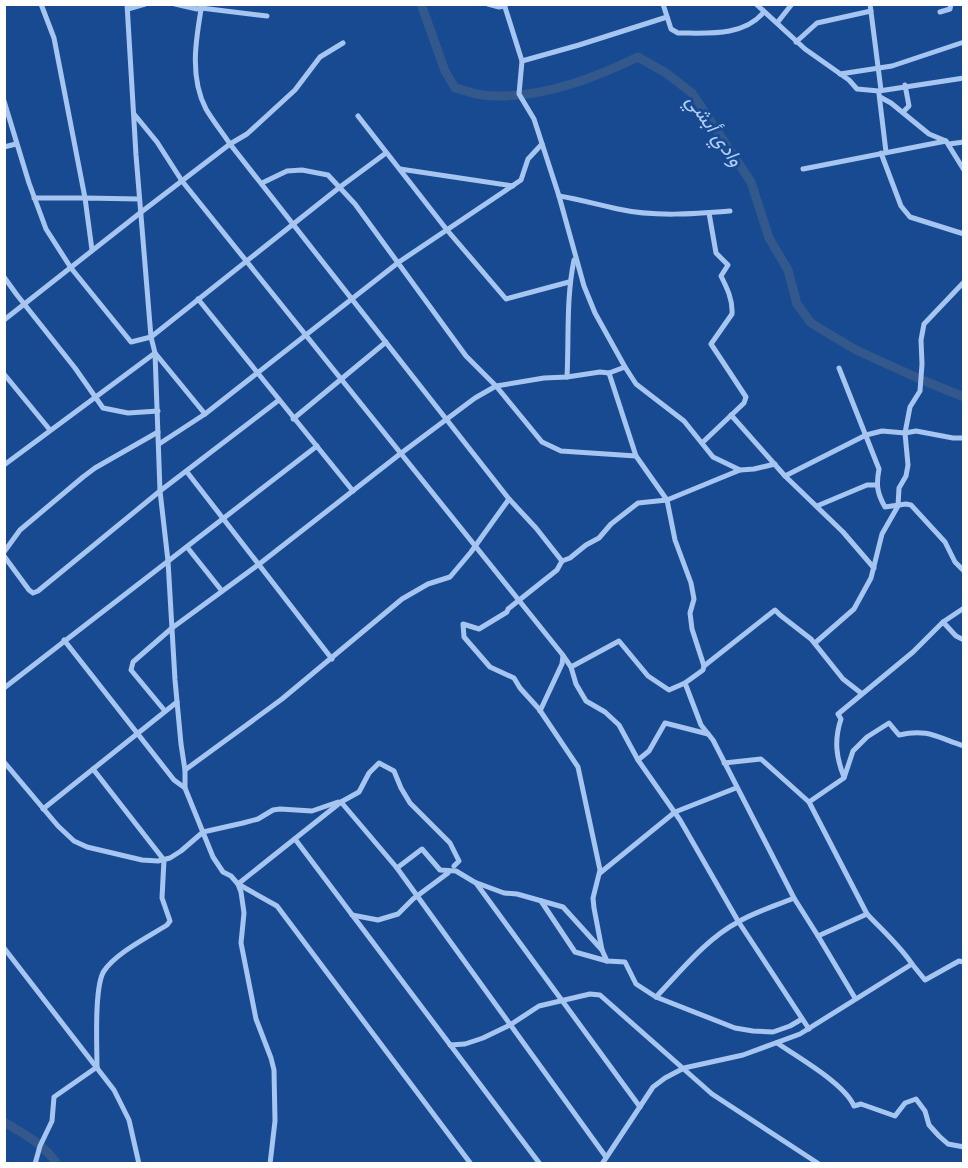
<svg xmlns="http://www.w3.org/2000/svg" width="968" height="1168" font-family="Figtree,Vazirmatn,sans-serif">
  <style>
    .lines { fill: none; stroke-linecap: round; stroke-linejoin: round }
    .river { stroke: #33588c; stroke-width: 9 }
    .minor { stroke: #a6c5f0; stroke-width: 5 }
    .labels { text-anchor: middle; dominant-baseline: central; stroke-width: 6; stroke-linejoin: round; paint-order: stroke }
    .water-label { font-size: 20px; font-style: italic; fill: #b2d0f7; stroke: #184a91 }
  </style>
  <rect width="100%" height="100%" fill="#184a91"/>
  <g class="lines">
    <g class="river">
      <path d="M421,4l24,67 10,17c9,2 19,6 27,7 51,6 111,-16 156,-38l28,16 26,20 59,89 18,56 19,32 9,34 14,19 45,27 66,30 42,17"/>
      <path d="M4,1122c19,11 41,23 53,42"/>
    </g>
    <g class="minor">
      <polyline points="127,4 136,155 151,337 155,353 160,491 168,561 175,680 181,744 185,770 185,788 213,857 223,872 231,876 238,884 241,892 244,913 241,943 256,1019 271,1058 274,1070 275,1121 270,1164"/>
      <polyline points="175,4 197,9 201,8 267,16"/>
      <path d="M202,4c-6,34 -13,73 4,105 7,12 16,23 24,35l279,355 27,29 26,33"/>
      <polyline points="488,4 499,7 505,6"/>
      <polyline points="504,4 522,61 519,94 534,119 559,196 584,286 595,313 625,367 636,384 684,421 713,457 740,470 754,469 775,464"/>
      <path d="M663,4l8,25 7,4c29,0 65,4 86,-21"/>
      <polyline points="756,4 805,49 849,80 857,89 879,91 964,78"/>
      <polyline points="870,4 881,90"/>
      <polyline points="128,9 145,4"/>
      <polyline points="940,12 950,9 951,4"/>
      <polyline points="777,23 792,4"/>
      <polyline points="796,42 817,23 871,11"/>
      <polyline points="522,61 579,45 667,17"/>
      <polyline points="840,74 892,66 964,42"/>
      <polyline points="879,94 886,152"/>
      <polyline points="880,97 891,103 929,134 946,141 964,170"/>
      <polyline points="4,101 29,183 46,229 71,268 131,342 151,337 340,187 386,153"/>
      <polyline points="903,112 909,106 905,85"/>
      <polyline points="134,114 157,142 182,181 562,654 571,667 576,684 586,701 605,712 619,725 638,760 680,820 738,921 809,1029"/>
      <polyline points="358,116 447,230 506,299 569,282"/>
      <polyline points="949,144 964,142"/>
      <polyline points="4,147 16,144"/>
      <polyline points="881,153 901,206 910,217 964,234"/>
      <polyline points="400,169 513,186"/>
      <polyline points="803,169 946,141"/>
      <polyline points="262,183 287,171 302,170 328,175 355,204 466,356 496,386 542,442 561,451 636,456"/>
      <path d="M559,196c20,3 39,9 59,13 36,8 76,5 112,2"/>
      <polyline points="34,198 85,198 54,38 41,4"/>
      <polyline points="92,250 85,198 139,199"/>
      <polyline points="4,277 17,295 75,368 103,408 128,413 158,411"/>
      <polyline points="198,299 353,491"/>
      <polyline points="4,320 140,213 230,144 247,134 295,90 320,57 343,43"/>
      <path d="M839,368l40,101c-3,16 -2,24 6,38l21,-3 5,1 34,37 10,20 9,9"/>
      <path d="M609,373l27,83 31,44 8,40 16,43 3,16 -4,14 2,16 12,37 -1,4 -18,13 16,42 12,15 81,158 24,38 49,-22c16,17 32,31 45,50"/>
      <polyline points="4,374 50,430"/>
      <path d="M567,377c2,-39 -1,-78 7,-117"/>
      <polyline points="731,415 785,476 843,532 874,568"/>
      <polyline points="293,419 386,342"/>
      <path d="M702,443l42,-40 2,-6 -35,-53 21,-30c1,-14 -5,-26 -11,-38l7,-11 -12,-12 -7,-40"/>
      <polyline points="159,444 205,414 399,262 521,180 528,159 542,144"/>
      <polyline points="4,465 155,353 205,414"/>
      <polyline points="187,472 332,659"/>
      <polyline points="785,476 866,435 882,431 905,433 916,431 953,438 964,438"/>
      <polyline points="817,506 867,485 876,485"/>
      <polyline points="187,547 222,591"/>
      <polyline points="4,552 20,530 83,477 95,468 158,432"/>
      <polyline points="4,556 29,590 33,593 38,591 160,491 279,400"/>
      <polyline points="943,622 956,636 964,640"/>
      <polyline points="64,640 174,780 185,788"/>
      <polyline points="815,643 854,609 871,578 882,534 898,506 899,488 906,476 908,465 905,433 910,407 920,391 922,364 921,340 924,324 964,282"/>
      <polyline points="704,666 775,610 780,615 811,639 843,679 861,693"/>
      <polyline points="571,667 619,641 648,676 669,690 685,683"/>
      <polyline points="4,688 317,446"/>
      <polyline points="165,711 131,670 133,662 172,628 258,565 400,454 475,398 496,386 544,378 567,377 600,372 609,373 625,367"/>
      <polyline points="540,711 562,664 563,656"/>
      <polyline points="638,760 649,751 665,723 708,734"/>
      <polyline points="4,762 58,826 74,841 87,847 142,860 158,861 170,858 181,851 203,832 243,823 258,819 273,810 280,809 312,811 338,802"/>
      <polyline points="724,763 761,759 809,802"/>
      <path d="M93,769l71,91 -2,38 8,23 -3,4c-19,12 -51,28 -63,46 -10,15 -7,76 -7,96"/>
      <polyline points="185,770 282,699 402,599 428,584 450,577 471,552 509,499"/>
      <path d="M844,777c-8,-20 -10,-37 -3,-58l-3,-5 75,-62 30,-30 21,-14"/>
      <polyline points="341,802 397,868 606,1157"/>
      <polyline points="43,809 177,702"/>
      <polyline points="295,839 540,1164"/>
      <polyline points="454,866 459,861 450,843 410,803 401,788 394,771 379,763 369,773 359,792 341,802 238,884 277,906 471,1164"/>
      <polyline points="397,868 422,849 440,870 456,871 476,883 640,1107"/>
      <polyline points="600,873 675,812 736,788"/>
      <polyline points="477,883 504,893 517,894 563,907 602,950 607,961"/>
      <polyline points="541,901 575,952 607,961 625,962 636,984 656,997 735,1028 753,1031 773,1032 790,1026 802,1019"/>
      <path d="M867,914l-58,-112 35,-24 9,-27 14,-14 22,-14 10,12c29,-7 39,3 65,11"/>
      <polyline points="352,915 378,920 398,914 413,899 448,873"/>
      <polyline points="818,936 855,998"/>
      <polyline points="4,948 114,1090 129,1120 139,1164"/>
      <polyline points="602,950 594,908 593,898 600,870 578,767 539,709 520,688 514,678 490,667 464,637 463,624 479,629 507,612 508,609 557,570 562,561 570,558 586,545 599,538 611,524 638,503 667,500 740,470"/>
      <path d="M656,997c25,-26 50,-58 82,-75 17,-10 37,-16 56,-24"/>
      <path d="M777,1043c21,14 68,41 77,63l7,-2 34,12 10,-13 11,-4 9,12 4,14 10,11 9,8 16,3"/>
      <polyline points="450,1045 465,1044 483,1038 510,1025 539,1006 590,994 600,995 712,1094 819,1164"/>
      <polyline points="35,1164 40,1146 52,1121 54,1097 97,1067"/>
      <polyline points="602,1164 653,1087 665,1078 684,1068 743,1055 800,1034 912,964 925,980 959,961 964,962"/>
    </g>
  </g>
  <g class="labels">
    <g class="water-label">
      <text transform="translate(715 130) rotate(55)">وادي أبشي</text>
    </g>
  </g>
  <rect width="968" height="1168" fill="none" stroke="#ffffff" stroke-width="12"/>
</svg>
